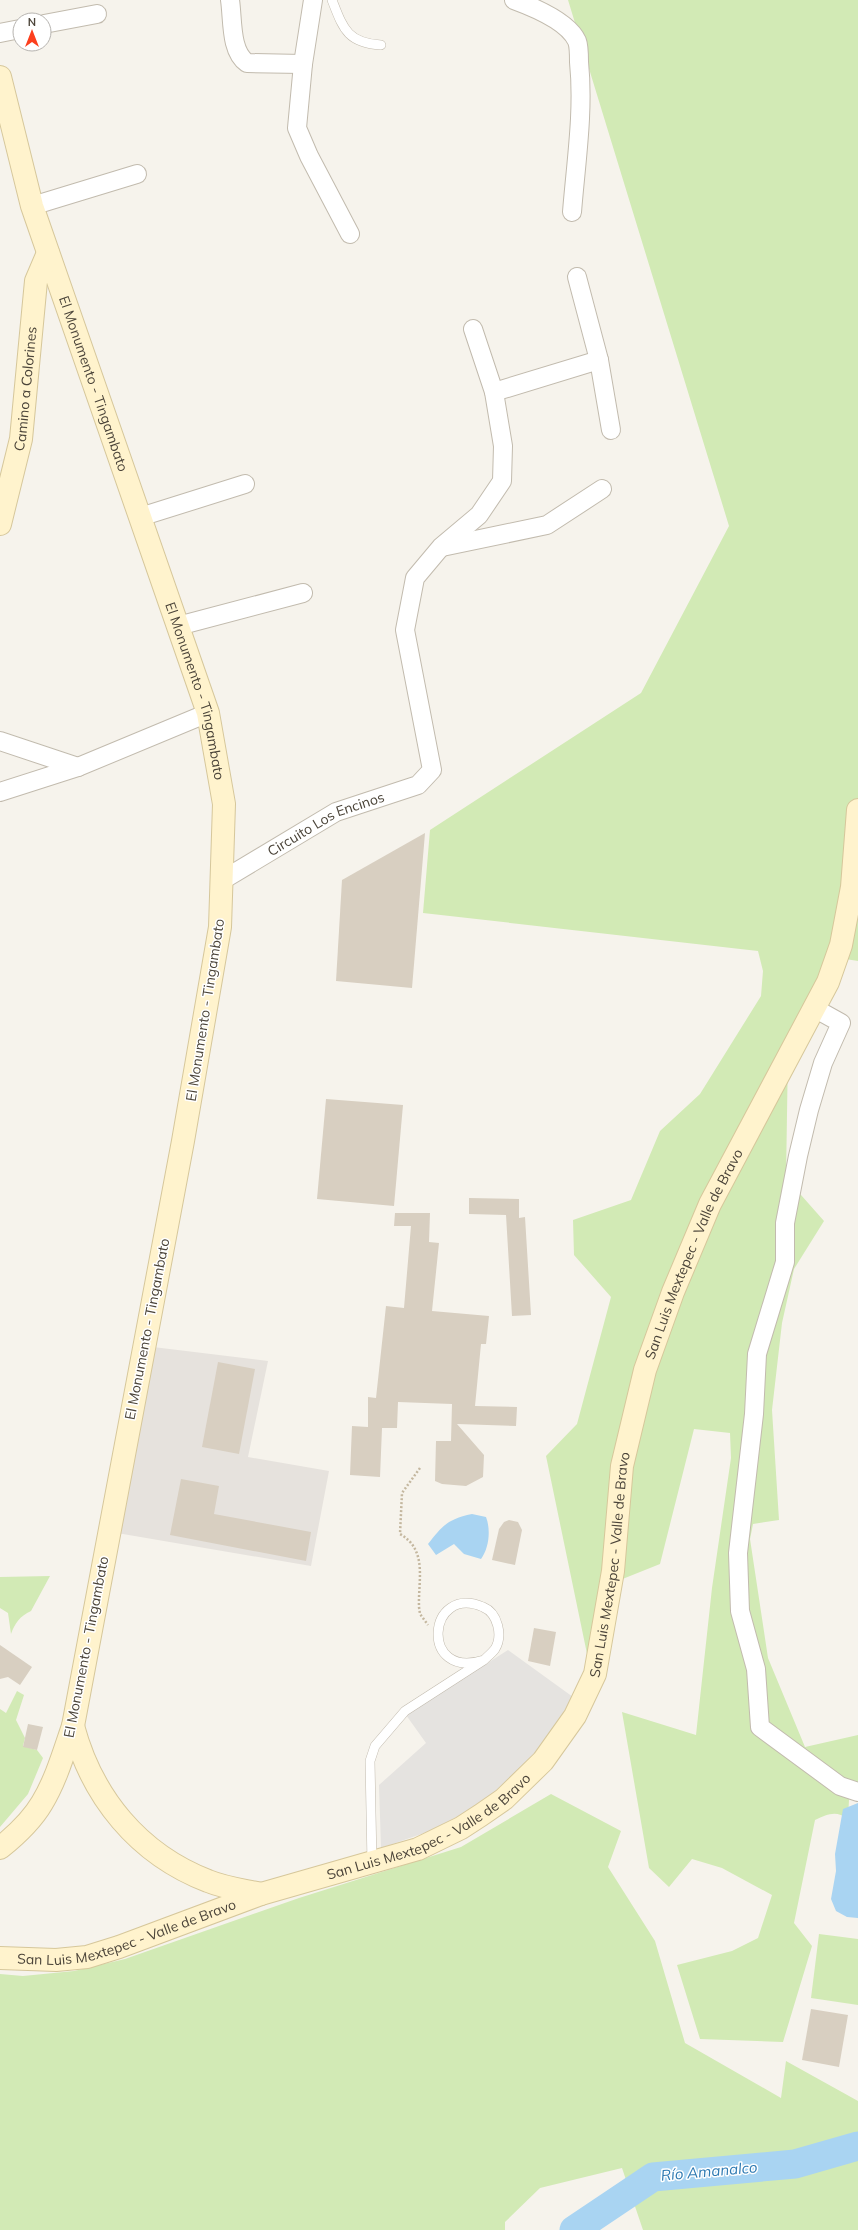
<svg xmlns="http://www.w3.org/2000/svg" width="858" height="2230" font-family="Mulish,sans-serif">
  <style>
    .industrial { fill: #e6e2dd }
    .green { fill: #d2eab5 }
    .parking { fill: #e5e3e0 }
    .water { fill: #a9d4f2 }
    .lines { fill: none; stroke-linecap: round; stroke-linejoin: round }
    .river { stroke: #a9d4f2; stroke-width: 29 }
    .building { fill: #d8cfc1 }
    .lane-casing { stroke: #c2bbae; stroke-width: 10 }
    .street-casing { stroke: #c2bbae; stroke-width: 20 }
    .secondary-casing { stroke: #d6c79b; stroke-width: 24 }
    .path { stroke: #c4b79f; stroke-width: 2.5; stroke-dasharray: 2 2; stroke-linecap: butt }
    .lane { stroke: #fff; stroke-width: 9 }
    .street { stroke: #fff; stroke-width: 18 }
    .secondary { stroke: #fff3cd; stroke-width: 22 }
    .labels { text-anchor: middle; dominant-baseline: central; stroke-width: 3; stroke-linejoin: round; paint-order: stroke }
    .street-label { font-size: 14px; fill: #4b4439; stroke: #fff }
    .water-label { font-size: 15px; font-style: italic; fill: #2e7ab2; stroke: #fff }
  </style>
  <rect width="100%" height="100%" fill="#f6f3ec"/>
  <polygon class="industrial" points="153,1347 268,1361 248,1457 329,1471 311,1566 117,1533"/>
  <g class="green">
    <path d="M568,0h290v961l-19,-3 -51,93 -2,127 38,43 -30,48 -12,54 -10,87 7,110 -26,4 -3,15 18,119 37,89 53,-12v51l-9,14 -1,19c-12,-9 -20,-5 -33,1l-21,103 18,23 -29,96 -83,-3 -23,-74 55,-14 26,-13 14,-43 -50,-27 -30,-9 -23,28 -20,-19 -27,-156 74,23 16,-147 19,-130 -1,-25 -36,-4 -34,135 -55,22 -14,87 -45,-217 31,-32 34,-127 -37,-42 -1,-35 58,-20 29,-69 40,-37 61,-98 2,-25 -5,-20 -335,-38 7,-83 211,-137 88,-167z"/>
    <path d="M50,1576l-19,35c-11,5 -16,12 -20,23l-3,-21 -8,-5v-31z"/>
    <polygon points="17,1691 24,1695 16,1720 25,1738 23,1746 37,1750 43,1758 28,1794 0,1827 0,1709 6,1713"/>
    <polygon points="551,1794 621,1831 608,1867 655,1941 685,2043 781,2098 786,2061 858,2101 858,2230 643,2230 622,2168 540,2188 505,2222 505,2230 0,2230 0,1974 23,1976 74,1971 125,1959 299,1898 461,1847"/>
    <polygon points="819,1934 858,1939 858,2005 811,1998"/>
  </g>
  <polygon class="parking" points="508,1650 573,1697 538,1754 506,1784 470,1810 427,1832 381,1848 379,1785 426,1743 406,1715"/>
  <g class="water">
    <path d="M472,1514l14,3c5,13 3,31 -5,42l-17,-5 -10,-10 -18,11 -8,-11c15,-19 20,-25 44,-30z"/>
    <polygon points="858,1803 858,1918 847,1917 836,1911 831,1899 836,1871 835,1854 843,1809"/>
  </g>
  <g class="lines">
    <polyline class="river" points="574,2230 653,2177 795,2164 858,2146"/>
  </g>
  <g class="building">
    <polygon points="425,833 412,988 336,981 342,880"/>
    <polygon points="326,1099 403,1105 394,1206 317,1199"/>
    <polygon points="469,1198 519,1199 519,1218 525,1217 531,1315 512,1316 506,1215 469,1214"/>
    <polygon points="395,1213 430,1213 429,1242 439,1243 432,1311 489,1316 486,1344 481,1344 475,1406 517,1407 516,1426 457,1424 484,1455 483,1477 466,1486 442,1484 435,1481 436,1441 451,1441 452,1404 398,1402 397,1428 382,1428 380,1477 350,1475 352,1426 368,1427 368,1397 376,1398 386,1306 404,1308 411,1226 394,1226"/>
    <polygon points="218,1362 255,1369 239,1454 202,1447"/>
    <polygon points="181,1479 219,1486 214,1514 311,1532 306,1561 170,1535"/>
    <polygon points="509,1520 518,1522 522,1530 515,1565 492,1560 499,1529 504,1522"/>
    <polygon points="534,1628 556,1632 550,1666 528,1661"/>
    <polygon points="0,1645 32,1667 20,1685 8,1677 0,1679"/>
    <polygon points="28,1724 43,1727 37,1750 23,1747"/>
    <polygon points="811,2009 848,2015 839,2067 802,2060"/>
  </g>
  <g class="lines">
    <g class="lane-casing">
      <g id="lane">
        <path d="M332,0c11,28 15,43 49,45"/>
        <path d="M372,1863l-2,-102 5,-15 30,-35 79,-51c3,-3 8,-7 11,-11 8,-13 3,-36 -12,-42 -56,-24 -64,74 1,53"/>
      </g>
    </g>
    <g class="street-casing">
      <g id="street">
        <path d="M230,0c3,20 0,51 17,63l56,1"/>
        <polyline points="313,0 303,64 297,128 309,156 350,234"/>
        <path d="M514,0c19,7 54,21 63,41 2,5 2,15 2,21 5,49 -3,100 -7,150"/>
        <polyline points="44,24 97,14"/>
        <polyline points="0,33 20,29"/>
        <polyline points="32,206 137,174"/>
        <polyline points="577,277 599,360 611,430"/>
        <polyline points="494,392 599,360"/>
        <polyline points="140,517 245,484"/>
        <polyline points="442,547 547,525 602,489"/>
        <polyline points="178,626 303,593"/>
        <polyline points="0,741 78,767"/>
        <polyline points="0,792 78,767 208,713"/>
        <path id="s1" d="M221,881l115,-69 82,-27 14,-15 -27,-140 10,-52 26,-31 38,-32 23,-34 1,-35 -9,-54 -21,-63"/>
        <polyline points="814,1008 841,1023 823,1063 809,1110 798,1156 785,1223 785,1262 757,1354 754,1414 738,1553 740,1611 756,1669 760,1727 840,1786 858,1792"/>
      </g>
    </g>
    <g class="secondary-casing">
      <g id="secondary">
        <path id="s2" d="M0,77l32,129 176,507 16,91 -4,123 -37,214 -110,585c-9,26 -17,54 -31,77 -10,17 -27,33 -42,45"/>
        <path id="s3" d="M0,524l21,-85 15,-158 12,-28"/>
        <path d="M73,1726c19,71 65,128 135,155 17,7 35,9 53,13"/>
        <path id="s4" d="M0,1958l56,2 31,-3 32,-10 142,-53 157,-45 43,-21 20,-13 23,-16 39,-38 32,-45 20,-42 18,-103 9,-105 23,-96 28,-78 37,-88 118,-222 13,-37 11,-58 6,-77"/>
      </g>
    </g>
    <path class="path" d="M420,1468l-18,25 -2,41c28,16 18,46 19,73l1,7 8,11"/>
    <use href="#lane" class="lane"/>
    <use href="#street" class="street"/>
    <use href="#secondary" class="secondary"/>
  </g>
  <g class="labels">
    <g class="street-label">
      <text stroke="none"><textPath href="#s2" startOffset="321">El Monumento - Tingambato</textPath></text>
      <text stroke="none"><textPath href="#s3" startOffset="138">Camino a Colorines</textPath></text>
      <text stroke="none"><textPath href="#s2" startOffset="645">El Monumento - Tingambato</textPath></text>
      <text stroke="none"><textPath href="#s1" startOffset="120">Circuito Los Encinos</textPath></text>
      <text transform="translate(205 1010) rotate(-81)">El Monumento - Tingambato</text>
      <text stroke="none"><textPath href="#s4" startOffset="1126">San Luis Mextepec - Valle de Bravo</textPath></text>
      <text transform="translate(147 1329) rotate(-79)">El Monumento - Tingambato</text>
      <text stroke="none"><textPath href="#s4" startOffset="802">San Luis Mextepec - Valle de Bravo</textPath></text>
      <text transform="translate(86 1647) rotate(-79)">El Monumento - Tingambato</text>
      <text stroke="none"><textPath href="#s4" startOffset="455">San Luis Mextepec - Valle de Bravo</textPath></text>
      <text stroke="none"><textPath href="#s4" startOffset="131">San Luis Mextepec - Valle de Bravo</textPath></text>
    </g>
    <g class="water-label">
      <text transform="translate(709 2171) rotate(-5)">Río Amanalco</text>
    </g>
  </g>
  <g transform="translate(32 32)"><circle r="19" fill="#ffffff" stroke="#b7b4b0"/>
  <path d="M0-3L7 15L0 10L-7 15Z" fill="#fc3f1d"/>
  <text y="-6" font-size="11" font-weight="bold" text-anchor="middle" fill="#4b4439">N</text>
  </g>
</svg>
